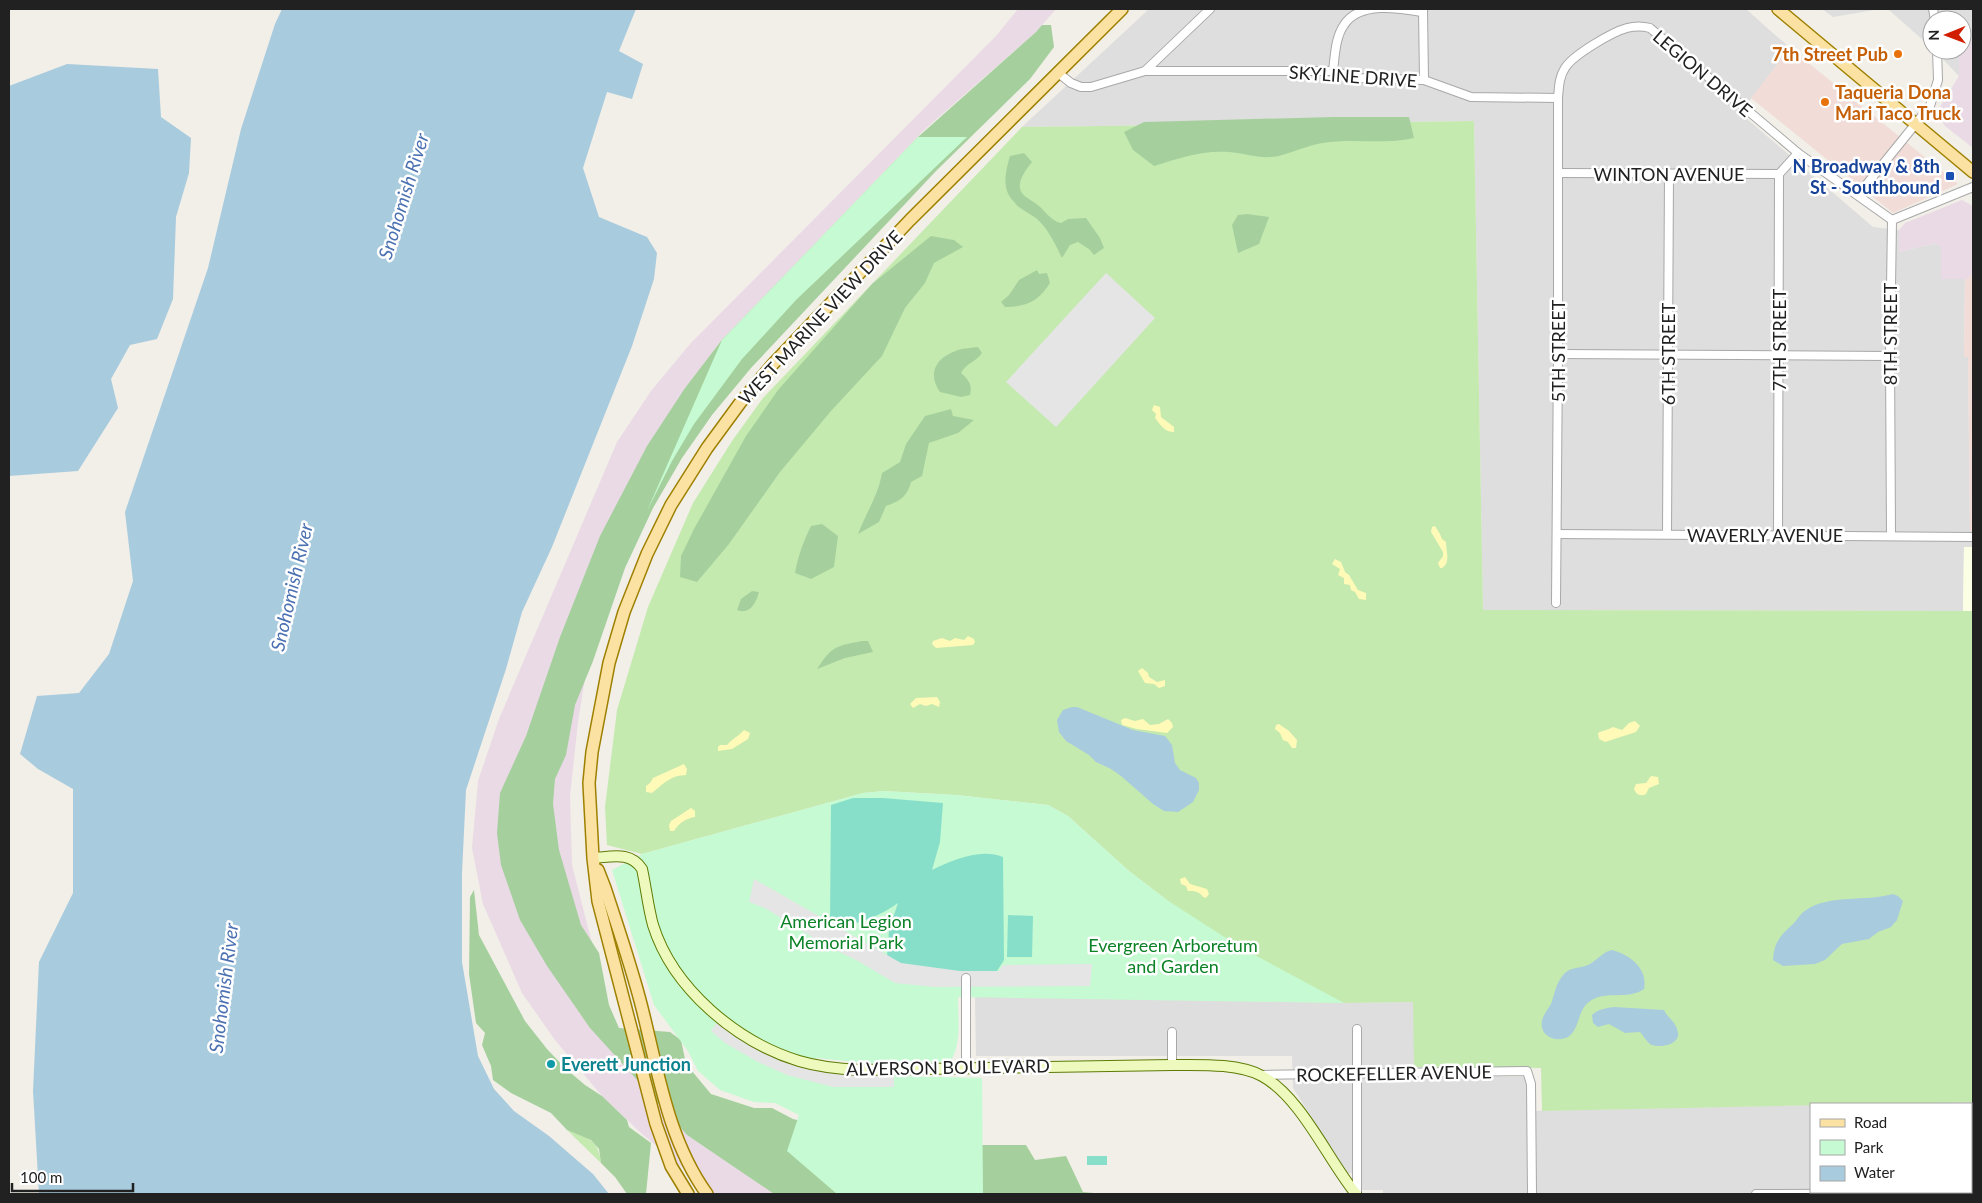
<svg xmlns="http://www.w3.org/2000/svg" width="1982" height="1203" font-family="Lato,sans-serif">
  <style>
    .residential { fill: #dfdede }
    .commercial { fill: #f1dcd8 }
    .industrial { fill: #eadae5 }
    .education { fill: #fbffe3 }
    .grass { fill: #c4eaaf }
    .forest { fill: #a5d09d }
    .sand { fill: #fffab8 }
    .park { fill: #c6fad2 }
    .pitch { fill: #87dfca }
    .parking { fill: #e5e5e5 }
    .water { fill: #a9cbde }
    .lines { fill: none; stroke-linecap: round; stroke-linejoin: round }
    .minor-casing { stroke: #a8a8a8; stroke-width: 10 }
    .secondary-casing { stroke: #5d7b05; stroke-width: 12 }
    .primary-casing { stroke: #9e8000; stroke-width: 14 }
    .minor { stroke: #fff; stroke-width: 8 }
    .secondary { stroke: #eefabd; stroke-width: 10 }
    .primary { stroke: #fce2a2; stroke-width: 11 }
    .food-dot { fill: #e8710a; stroke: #fff; stroke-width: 2 }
    .transit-dot { fill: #1a4fb4; stroke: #fff; stroke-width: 2 }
    .culture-dot { fill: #0f9aa8; stroke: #fff; stroke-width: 2 }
    .labels { text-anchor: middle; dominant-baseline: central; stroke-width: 5; stroke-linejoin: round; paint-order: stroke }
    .food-label { font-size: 18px; font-weight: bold; fill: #c56008; stroke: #fff; text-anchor: end }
    .street-label { font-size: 18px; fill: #212121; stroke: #fff }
    .transit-label { font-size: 18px; font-weight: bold; fill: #164399; stroke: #fff; text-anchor: end }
    .park-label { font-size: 18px; fill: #0c8227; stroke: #fff }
    .culture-label { font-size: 18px; font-weight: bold; fill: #0d838f; stroke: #fff; text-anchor: start }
    .water-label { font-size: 19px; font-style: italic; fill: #4c71b2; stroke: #fff }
  </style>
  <rect width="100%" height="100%" fill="#f1efe8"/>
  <g class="residential">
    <polygon points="1149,9 1746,9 1790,48 1740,113 1873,227 1899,230 1899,252 1936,243 1941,247 1941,279 1965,279 1964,356 1968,357 1970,531 1973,531 1973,547 1964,547 1963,611 1483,610 1474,121 1022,127"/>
    <polygon points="1822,9 1880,9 1833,17"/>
    <polygon points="1888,9 1973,9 1973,38 1962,37 1962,20 1932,20 1932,48"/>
    <polygon points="1934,50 1959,50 1959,76"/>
    <polygon points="975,996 1344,1003 1414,1002 1414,1077 1527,1077 1527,1111 1811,1105 1811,1192 1971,1192 1971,1104 1869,1104 1973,1102 1973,1194 1383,1194 1383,1190 1360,1190 1360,1173 1347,1173 1293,1088 1292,1056 976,1056"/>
  </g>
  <g class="commercial">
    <polygon points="1790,48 1958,184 1893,213 1751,98"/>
    <polygon points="1973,272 1973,531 1970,531 1968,357 1964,357 1965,279 1968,278"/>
  </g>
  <g class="industrial">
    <polygon points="1018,9 1056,9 1036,32 923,131 721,341 685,388 593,628 578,722 570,796 572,865 623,1064 687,1135 774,1194 714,1194 642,1134 602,1096 555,1040 522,993 483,904 472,848 478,781 499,719 617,442 651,391 690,344 996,36"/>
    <polygon points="1962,37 1973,38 1973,148 1945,126 1940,118 1940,107 1959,76 1959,50 1962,50"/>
    <polygon points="1962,200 1973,206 1973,272 1968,279 1941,279 1941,247 1936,243 1899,252 1899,230 1905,223"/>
  </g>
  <polygon class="education" points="1964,547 1973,547 1973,611 1963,611"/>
  <g class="grass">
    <polygon points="1474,121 1483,610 1973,611 1973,1102 1542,1111 1541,1068 1414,1067 1413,1002 1344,1003 1084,998 1167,900 1129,871 1068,816 1048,805 956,795 884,791 863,793 642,854 607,845 605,807 617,710 648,607 693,503 732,441 763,398 1022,127"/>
    <path d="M567,1130c21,9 31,8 34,33z"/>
  </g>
  <g class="forest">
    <polygon points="1042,25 1051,25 1054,47 1030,79 936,171 751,368 712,415 682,458 653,508 625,568 593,661 575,705 566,755 555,779 553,804 559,850 581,925 599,953 609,1005 619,1028 670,1032 681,1040 686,1064 711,1094 754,1108 772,1108 793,1119 805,1122 978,1145 1026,1145 1035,1160 1066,1156 1083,1192 1105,1194 774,1194 687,1135 590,1028 547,966 520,920 501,865 497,833 500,793 526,736 560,637 600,536 647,446 685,388 721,341 918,137 1036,32"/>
    <path d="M1333,117h76l5,21c-30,7 -61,0 -91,5 -16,2 -40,14 -52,14 -14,1 -28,-4 -42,-5 -26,-2 -50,6 -75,14l-21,-16 -9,-18 20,-10z"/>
    <path d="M1024,153l8,9c-7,9 -20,25 -6,35 4,3 8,5 13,9 7,6 12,15 22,17l7,-4 18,-1 14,20 4,10 -10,7 -5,-6 -11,-7 -8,3 -8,13c-7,-14 -13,-28 -25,-39 -7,-6 -17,-9 -22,-16 -14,-13 -10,-30 -5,-47z"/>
    <polygon points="1247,214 1269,217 1259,244 1238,253 1232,225 1238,215"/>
    <polygon points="931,236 954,240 963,247 934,263 925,283 905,308 882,356 831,411 780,472 729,544 697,582 680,577 681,556 694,529 746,436 778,390 872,284"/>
    <path d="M1037,270l2,4 8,-1 3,10c-11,18 -24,24 -45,24l-4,-5 8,-7 10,-15z"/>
    <path d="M978,347l4,6c-6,9 -16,10 -21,20 7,6 12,12 9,22l-9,2 -21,-5c-14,-21 -2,-35 18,-42 6,-2 14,-2 20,-3z"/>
    <path d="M951,409l2,7 21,4 -16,13 -29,10 -7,33 -11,6c-4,15 -11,19 -25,24l-7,16 -21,12c8,-21 20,-38 24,-61l18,-11 6,-18 19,-28z"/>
    <path d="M822,524l16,12 -4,31 -23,12 -16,-6c3,-17 8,-31 16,-47z"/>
    <path d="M752,591l7,1c-3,11 -9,23 -22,18l4,-11z"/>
    <path d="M862,641h6l5,11 -28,6 -28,11c15,-23 19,-23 45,-28z"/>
    <polygon points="474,890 479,935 525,1021 547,1049 566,1069 585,1085 602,1096 627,1120 629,1127 651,1143 646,1194 627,1194 615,1177 601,1163 599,1149 591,1140 567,1130 551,1113 511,1093 493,1080 491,1066 482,1045 485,1033 476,1023 469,974 470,897"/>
  </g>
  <g class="sand">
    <path d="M1154,405l6,2 1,10 13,10v5c-10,0 -14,-8 -19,-14l1,-4 -4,-4z"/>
    <path d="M1435,526l5,8 2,5 4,3c0,9 5,21 -4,26h-2l-2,-5 5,-7v-4l-12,-20 1,-5z"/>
    <polygon points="1335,559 1341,562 1345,572 1349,575 1358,590 1366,593 1366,600 1359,599 1355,592 1351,590 1350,585 1344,584 1344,578 1338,575 1340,569 1332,564"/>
    <polygon points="968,636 974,639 975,642 973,645 936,648 932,644 933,641 942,638 950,641 955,638 964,640"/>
    <polygon points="1142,668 1148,673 1149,677 1157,682 1165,680 1165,686 1159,688 1154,684 1145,683 1138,671"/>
    <polygon points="937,697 940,702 939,707 932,704 926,706 920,704 913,708 910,704 916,698"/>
    <polygon points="1125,718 1135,721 1143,719 1150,725 1159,724 1168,719 1172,723 1173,727 1167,733 1137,729 1122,725 1121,720"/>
    <path d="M1635,721l5,5 -4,6 -31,10 -6,-3 -1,-6c3,-2 10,-3 15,-6l9,3 7,-7z"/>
    <polygon points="1279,724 1289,731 1297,740 1296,748 1292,748 1288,742 1283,740 1280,733 1275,729 1276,725"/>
    <path d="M744,730l6,3 -2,6 -16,10 -14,2v-4l2,-2h7c6,-7 11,-8 17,-15z"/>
    <path d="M684,764l3,5 -1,6c-15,0 -23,9 -34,18l-6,-1v-6l4,-3 3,-5z"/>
    <path d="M1651,776l7,1 1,7 -10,4 -3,6c-6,3 -10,0 -12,-5l2,-5 10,-1z"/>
    <path d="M691,808l4,3v6c-9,1 -17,7 -21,14h-4l-1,-6 2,-4z"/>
    <path d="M1185,877l5,7 17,5 2,5 -3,4 -3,-1c-4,-6 -9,-6 -15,-6l-2,-5 -5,-2 -1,-5z"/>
  </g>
  <g class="park">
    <polygon points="918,137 967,137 796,300 742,359 694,424 672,461 647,511 722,340"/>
    <path d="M884,791l72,4 92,10 20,11 61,55 38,29 73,47 104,56 -386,-6c0,21 4,47 -8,65l-74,2 -60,-6 -4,16 170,4 1,116h-146l-50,-43 12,-36 -24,-12 -21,-1 -34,-12 -22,-19 -10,-20 -34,-46 -42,-135 30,-16 221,-61z"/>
  </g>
  <g class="pitch">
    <path d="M853,798h30l60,5 -3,39 -8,28c21,-10 48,-22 71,-13l1,103 -7,11c-41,0 -74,6 -110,-14l2,-27 9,-27c-17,12 -48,28 -68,19l1,-117z"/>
    <polygon points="1008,915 1033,916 1032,957 1007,957"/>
    <rect x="1087" y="1156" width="20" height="9"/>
  </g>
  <g class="parking">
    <polygon points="1106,273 1155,318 1056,427 1006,382"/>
    <polygon points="754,879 901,963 960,971 999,971 1003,965 1092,964 1090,986 934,987 895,983 858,961 825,945 765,908 749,902"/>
    <polygon points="721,1017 799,1061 894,1069 894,1087 833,1087 787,1075 758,1062 725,1043 711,1031"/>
  </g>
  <g class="water">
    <polygon points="282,9 636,9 619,51 643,64 632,99 607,92 583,168 599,217 647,237 657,253 654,279 632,346 552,547 522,612 506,669 466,790 462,873 462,962 478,1056 494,1089 514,1111 549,1136 593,1174 609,1194 39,1194 33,1091 39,962 73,893 73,789 38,769 20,754 37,696 79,693 109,654 133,581 125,512 208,268 241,129 275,24"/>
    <polygon points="67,64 158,69 161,117 191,138 189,173 176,217 173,299 157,339 130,345 111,379 118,408 78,471 9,476 9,86"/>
    <polygon points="1072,707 1077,707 1133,730 1165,736 1172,745 1175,763 1180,770 1196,778 1199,783 1199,790 1193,802 1178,812 1164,811 1153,804 1121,776 1111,769 1096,762 1089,755 1066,741 1059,732 1057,720 1063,710"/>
    <path d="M1893,894l5,2 5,5 -6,19 -6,7 -13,5 -9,7 -27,5 -17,16 -10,4 -32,2 -10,-6c1,-18 7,-24 20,-36 4,-4 7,-10 13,-14 24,-16 59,-8 87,-16z"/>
    <path d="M1612,950c19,5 36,19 32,39 -17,12 -39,0 -55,13 -12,9 -9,27 -21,35 -12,6 -29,-1 -26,-16 1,-6 6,-12 9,-17 4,-11 5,-22 14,-31 8,-7 16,-4 25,-9 8,-5 13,-12 22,-14z"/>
    <path d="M1614,1007l50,3c5,10 12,11 14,23 2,12 -20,16 -28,11 -4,-3 -7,-9 -10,-12l-15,1 -16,-9 -11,3 -5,-4 -1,-8c7,-6 14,-7 22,-8z"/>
  </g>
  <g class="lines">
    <g class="minor-casing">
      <g id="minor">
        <polyline points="1933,9 1935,20"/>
        <polyline points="1423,10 1424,80"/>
        <polyline points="1145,71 1333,71 1356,78 1424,80 1471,97 1558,98"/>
        <path d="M1333,71c2,-15 2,-33 11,-46 15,-24 55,-17 78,-13"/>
        <polyline points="1057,72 1071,83 1081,87 1091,87 1145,71 1210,9"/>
        <polyline points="1559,173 1779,174"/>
        <polyline points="1858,195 1930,106 1938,80 1937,50"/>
        <polyline points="1558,354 1890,356"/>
        <polyline points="1557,534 1973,537"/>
        <polyline points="1667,534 1669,174"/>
        <polyline points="1778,535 1779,174 1798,153"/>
        <polyline points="1891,536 1890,356 1892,220 1973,187"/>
        <path d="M1556,603l2,-249v-256c1,-11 1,-21 7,-30 8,-13 47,-36 62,-40 8,-2 15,-2 23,0l148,125 94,67"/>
        <polyline points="1172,1032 1172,1065"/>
        <polyline points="966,1067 966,978"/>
        <polyline points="1261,1075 1527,1071 1531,1084 1532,1194"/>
        <polyline points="1357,1194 1357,1029"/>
        <polyline points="1756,1194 1973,1193"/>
      </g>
    </g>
    <g class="secondary-casing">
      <path id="secondary" d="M593,858c19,-1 37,-7 49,11 4,18 6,38 11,56 20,64 84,117 146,136 20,6 40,8 61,9l312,-5c26,0 67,-2 90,11 39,21 66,84 94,118"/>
    </g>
    <g class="primary-casing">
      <g id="primary">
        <polyline points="1778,9 1973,172"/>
        <path d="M598,870l7,18c13,40 27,80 37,120 16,63 26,132 65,186"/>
        <polyline points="688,1194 671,1166 656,1124 598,901 593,858 589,783 592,752 609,663 624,612 647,554 671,505 707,448 740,403 773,364 910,220 1122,9"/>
      </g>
    </g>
    <use href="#minor" class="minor"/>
    <use href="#secondary" class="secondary"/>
    <use href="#primary" class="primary"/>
  </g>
  <g class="food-dot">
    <circle cx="1898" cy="54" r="5"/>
    <circle cx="1825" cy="102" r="5"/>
  </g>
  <rect class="transit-dot" x="1945" y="171" width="10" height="10" rx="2.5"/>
  <circle class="culture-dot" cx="551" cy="1064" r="5"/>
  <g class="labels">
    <g class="food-label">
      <text x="1888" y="54">7th Street Pub</text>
      <text x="1835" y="92" text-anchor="start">Taqueria Dona<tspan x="1835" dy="21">Mari Taco Truck</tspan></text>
    </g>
    <g class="street-label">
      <text transform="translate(1703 73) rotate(40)">LEGION DRIVE</text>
      <text transform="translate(1353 76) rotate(4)">SKYLINE DRIVE</text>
      <text x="1669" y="174">WINTON AVENUE</text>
      <text transform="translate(820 317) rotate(-47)">WEST MARINE VIEW DRIVE</text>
      <text transform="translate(1890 334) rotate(-90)">8TH STREET</text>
      <text transform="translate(1779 340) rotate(-90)">7TH STREET</text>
      <text transform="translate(1558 351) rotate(-90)">5TH STREET</text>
      <text transform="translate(1668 354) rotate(-90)">6TH STREET</text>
      <text x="1765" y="535">WAVERLY AVENUE</text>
      <text transform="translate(948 1067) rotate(-1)">ALVERSON BOULEVARD</text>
      <text transform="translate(1394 1073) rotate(-1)">ROCKEFELLER AVENUE</text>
    </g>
    <g class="transit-label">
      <text x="1940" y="166">N Broadway &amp; 8th<tspan x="1940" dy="21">St - Southbound</tspan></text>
    </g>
    <g class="park-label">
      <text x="846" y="921">American Legion<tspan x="846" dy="21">Memorial Park</tspan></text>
      <text x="1173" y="945">Evergreen Arboretum<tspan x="1173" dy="21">and Garden</tspan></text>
    </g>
    <g class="culture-label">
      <text x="561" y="1064">Everett Junction</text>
    </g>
    <g class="water-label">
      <text transform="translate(403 196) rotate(-73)">Snohomish River</text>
      <text transform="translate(291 587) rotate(-77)">Snohomish River</text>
      <text transform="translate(223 988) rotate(-83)">Snohomish River</text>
    </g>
  </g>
  <rect width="1982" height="1203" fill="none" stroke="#212121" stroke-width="20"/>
  <rect x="1810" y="1103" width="162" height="90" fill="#ffffff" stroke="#a6a6a6"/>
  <rect x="1820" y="1119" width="25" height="8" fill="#fce2a2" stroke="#a6a6a6"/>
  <text x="1854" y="1128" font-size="15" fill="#212121">Road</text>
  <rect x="1820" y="1140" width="25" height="15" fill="#c6fad2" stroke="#a6a6a6"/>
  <text x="1854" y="1153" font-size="15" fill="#212121">Park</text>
  <rect x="1820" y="1166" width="25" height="15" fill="#a9cbde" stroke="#a6a6a6"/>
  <text x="1854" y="1178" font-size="15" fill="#212121">Water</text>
  <g transform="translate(1947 35) rotate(269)"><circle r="24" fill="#ffffff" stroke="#a6a6a6"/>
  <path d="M0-4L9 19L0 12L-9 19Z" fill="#d11e00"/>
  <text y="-8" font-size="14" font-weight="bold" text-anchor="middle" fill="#212121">N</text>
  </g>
  <path d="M12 1183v8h121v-8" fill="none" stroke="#212121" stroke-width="2.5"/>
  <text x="20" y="1183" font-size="15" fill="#212121" stroke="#ffffff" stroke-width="4" paint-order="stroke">100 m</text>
</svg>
